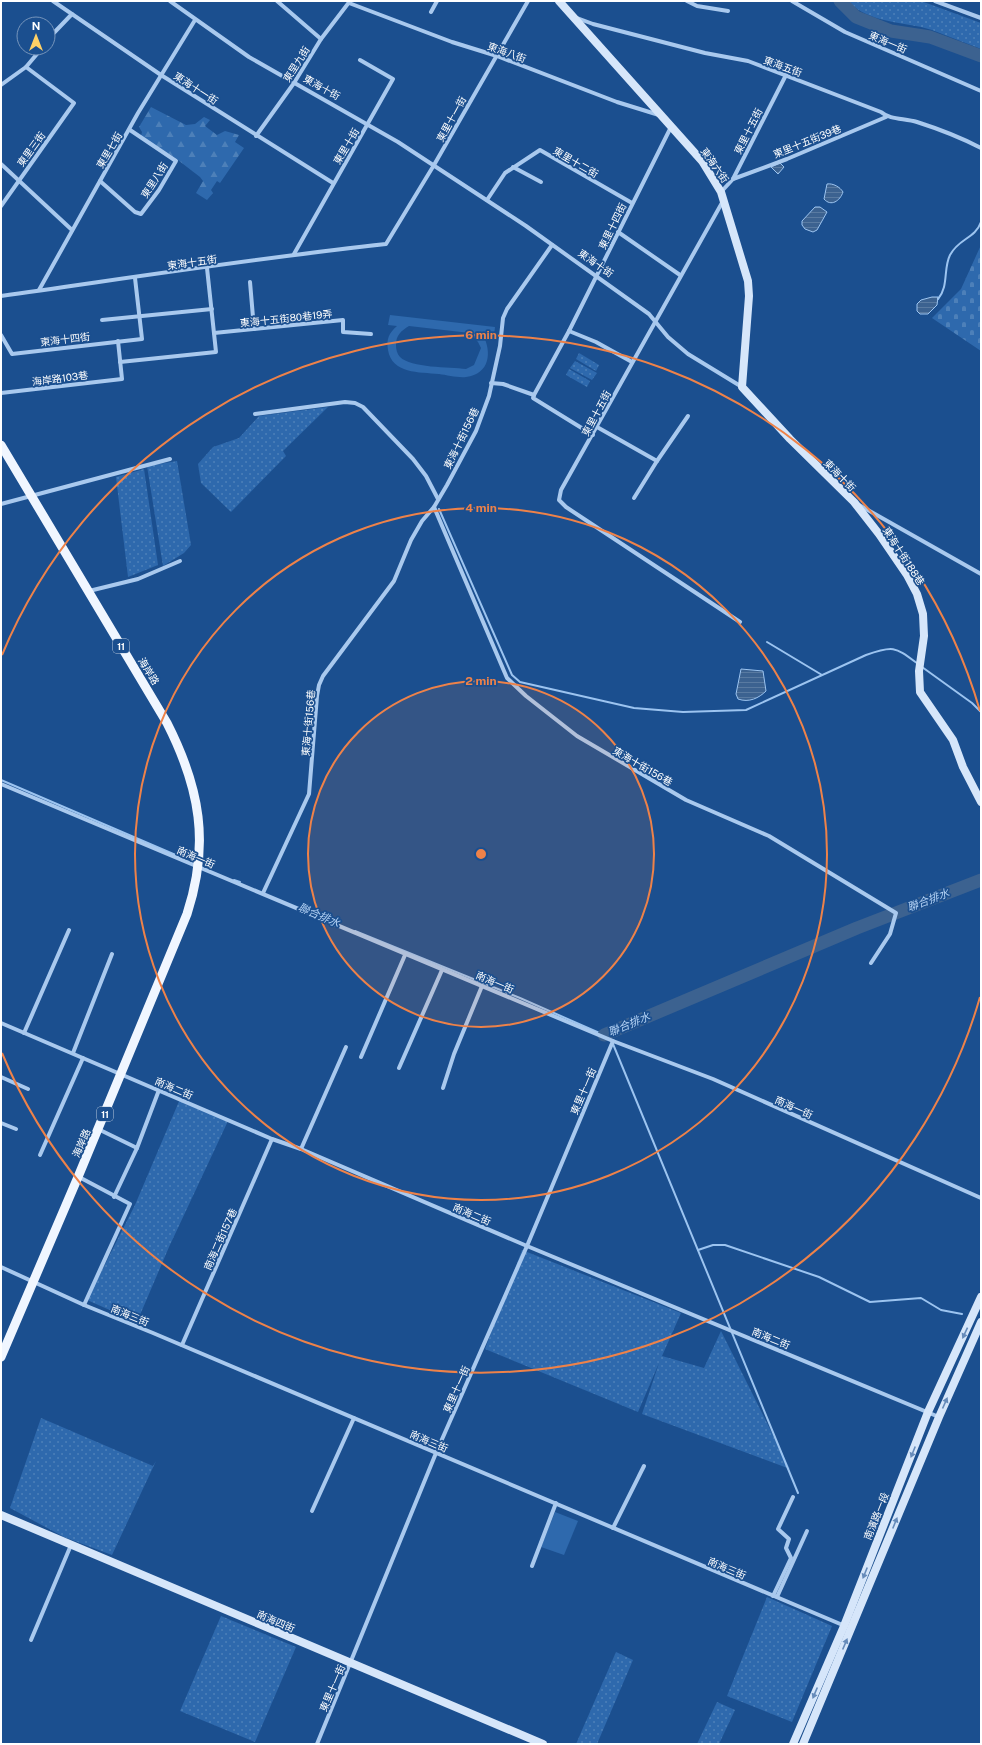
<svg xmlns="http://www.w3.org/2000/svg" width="982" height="1745" font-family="'Public Sans','Noto Sans TC',sans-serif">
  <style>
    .green { fill: url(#green-dots) }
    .forest { fill: url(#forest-firs) }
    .cemetery { fill: url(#cemetery-stones) }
    .pitch { fill: #2e69ad; fill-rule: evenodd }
    .water { fill: url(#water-rules); stroke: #9cc4f0 }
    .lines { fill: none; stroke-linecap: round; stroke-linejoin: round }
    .stream { stroke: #9cc4f0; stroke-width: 2 }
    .river { stroke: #3c6290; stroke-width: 13 }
    .street { stroke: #a9c9ee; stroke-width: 4 }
    .secondary { stroke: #d6e6fa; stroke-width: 8 }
    .primary { stroke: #f0f6ff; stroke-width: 9 }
    .oneway { fill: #668bba }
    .ring { fill: none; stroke: #ee8249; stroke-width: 2 }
    .labels { text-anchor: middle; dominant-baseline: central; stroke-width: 3.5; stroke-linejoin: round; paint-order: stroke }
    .shield { fill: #1b4f8f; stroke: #bbcadd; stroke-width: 1 }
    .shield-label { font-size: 9px; font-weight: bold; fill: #fff }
    .street-label { font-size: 10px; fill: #fff; stroke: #1b4f8f }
    .water-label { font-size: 11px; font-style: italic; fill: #b5d3f5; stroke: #1b4f8f }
    .centre { fill: #ee8249; stroke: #1b4f8f; stroke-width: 2 }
    .ring-label { font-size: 12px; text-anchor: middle; font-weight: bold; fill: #ee8249; stroke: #1b4f8f; stroke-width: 3.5; stroke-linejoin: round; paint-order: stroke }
  </style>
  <defs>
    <pattern id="green-dots" width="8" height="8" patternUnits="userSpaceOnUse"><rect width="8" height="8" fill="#2e69ad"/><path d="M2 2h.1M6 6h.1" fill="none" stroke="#4d80b9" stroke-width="1.8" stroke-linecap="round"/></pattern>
    <pattern id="forest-firs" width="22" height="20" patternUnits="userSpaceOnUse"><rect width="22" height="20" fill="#2e69ad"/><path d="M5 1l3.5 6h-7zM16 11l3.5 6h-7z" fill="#4d80b9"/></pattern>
    <pattern id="cemetery-stones" width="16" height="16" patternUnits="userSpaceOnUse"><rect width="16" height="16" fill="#2e69ad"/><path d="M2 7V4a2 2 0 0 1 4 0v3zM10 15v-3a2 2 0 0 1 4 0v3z" fill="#4d80b9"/></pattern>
    <pattern id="water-rules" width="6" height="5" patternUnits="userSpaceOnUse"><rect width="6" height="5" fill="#3c6290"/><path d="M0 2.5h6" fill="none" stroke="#597aa1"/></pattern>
  </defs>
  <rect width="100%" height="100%" fill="#1b4f8f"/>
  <g class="green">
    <path d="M848,1h73l60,22v26c-16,-6 -33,-13 -49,-19 -28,-9 -63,-6 -84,-29z"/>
    <polygon points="579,353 599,365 596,371 576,359"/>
    <polygon points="575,361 597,373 592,380 570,368"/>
    <polygon points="569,369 590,381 587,387 566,375"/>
    <polygon points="328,407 283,451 286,456 231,512 201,483 198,464 213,447 239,438 259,416"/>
    <polygon points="177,461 191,545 184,553 163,566 147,466"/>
    <polygon points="144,469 158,565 128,577 116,477"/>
    <polygon points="180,1099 228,1121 169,1247 137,1322 87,1300 135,1205"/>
    <polygon points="522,1250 681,1313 662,1356 704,1368 721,1331 790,1469 642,1414 659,1363 638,1412 485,1349"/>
    <polygon points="41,1418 153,1466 156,1461 112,1555 64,1537 10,1508"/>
    <polygon points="767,1597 832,1626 792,1722 727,1696"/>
    <polygon points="221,1616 296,1647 255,1742 180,1711"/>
    <polygon points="616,1652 633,1660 597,1744 576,1744"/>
    <polygon points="717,1702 735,1710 719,1744 697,1744"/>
  </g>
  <polygon class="forest" points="151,107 186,125 195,124 204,117 210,120 205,126 217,135 225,131 239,135 235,142 244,148 220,183 217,181 211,190 213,193 207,200 196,193 203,181 200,177 174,157 141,136 142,132 139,127"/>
  <polygon class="cemetery" points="981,245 981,351 932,318 961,289"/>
  <g class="pitch">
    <path d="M390,315l105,12 -1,9 -11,-1c9,17 7,39 -17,42 -8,1 -19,-2 -27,-3 -20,-2 -47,0 -51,-24 -2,-11 1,-17 9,-24l-9,-1zM409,326l61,7 8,9 3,6 -7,17 -8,4c-17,-2 -55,-1 -66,-12 -3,-3 -4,-8 -4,-12 0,-10 5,-14 13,-19z"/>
    <polygon points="555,1512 578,1521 564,1555 541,1547"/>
  </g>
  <g class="water">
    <polygon points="780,163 784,167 778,174 771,167"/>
    <path d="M827,184c6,-1 13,3 16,8 -3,9 -12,15 -19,7z"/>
    <polygon points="815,207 820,207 827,212 817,230 813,232 805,229 802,225 802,221"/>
    <polygon points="932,297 938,297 937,305 928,314 920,314 917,311 917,304 921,300"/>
    <path d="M741,669l22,2 3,20c-7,7 -17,12 -28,8l-2,-5z"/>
  </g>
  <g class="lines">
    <g class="stream">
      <path d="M938,299c11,-13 5,-30 12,-44 9,-17 25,-16 31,-33"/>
      <path d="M439,509l73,166 8,7 114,26 49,4 63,-2 120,-55c28,-10 29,-8 52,9"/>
      <polyline points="767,642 822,675"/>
      <polyline points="922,667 972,703 981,712"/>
      <polyline points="1,780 178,856"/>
      <polyline points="234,880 240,882"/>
      <polyline points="355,931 520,998 604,1035"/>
      <polyline points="613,1044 798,1493"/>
      <polyline points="698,1250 713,1245 725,1245 819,1277 870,1302 921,1298 941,1310 962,1314"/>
    </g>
    <g class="river">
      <polyline points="840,1 856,17 891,31 930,37 981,56"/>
      <polyline points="604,1035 857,928 981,880"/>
    </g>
    <g class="street">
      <polyline points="53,1 161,75 333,183"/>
      <polyline points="170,1 249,57 398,142 526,226 649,314 668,337 688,354 742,387"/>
      <polyline points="277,1 321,39"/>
      <polyline points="687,1 697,6 728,11"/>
      <polyline points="792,1 845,32 981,91"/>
      <polyline points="935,1 981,18"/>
      <polyline points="349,3 452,42 497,56 617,102 659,115"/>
      <polyline points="431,12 437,1"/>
      <path d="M577,18l16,6 112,29 43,8 133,51c9,8 24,6 36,10 22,7 43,15 64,26"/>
      <polyline points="48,39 72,14"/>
      <polyline points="1,85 26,67 42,48"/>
      <polyline points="256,136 294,83 321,39 350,1"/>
      <polyline points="1,164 72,230"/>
      <polyline points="513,167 541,182"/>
      <polyline points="733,179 787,159 886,117"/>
      <polyline points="100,181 135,212 141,214 159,190 176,161 130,130"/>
      <polyline points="721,192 733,179 786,75"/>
      <polyline points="487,200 505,173 540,150 632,203"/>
      <polyline points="723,201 561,490 559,500 566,507 740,622"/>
      <polyline points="1,206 74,103 26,67"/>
      <polyline points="618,232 680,275"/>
      <polyline points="294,254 393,79 360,60"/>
      <polyline points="250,282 254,329"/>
      <polyline points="39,290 138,113 195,20"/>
      <path d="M1,296c128,-18 256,-38 385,-52l48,-79 94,-164"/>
      <polyline points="102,320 212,309"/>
      <polyline points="569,331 596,342 632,362"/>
      <polyline points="214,333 343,320 343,332 371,334"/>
      <polyline points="1,335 12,354 142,339 135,278"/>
      <polyline points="120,362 216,352 207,268"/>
      <polyline points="491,383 503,384 534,395"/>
      <polyline points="1,393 122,379 118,341"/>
      <polyline points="534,395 569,331 671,127"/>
      <polyline points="534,395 533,398 593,435"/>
      <polyline points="255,414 345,402 355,403 363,407 413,459 426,476 438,499"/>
      <polyline points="597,427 657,461 634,498"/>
      <polyline points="657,461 688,416"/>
      <polyline points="1,504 170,459"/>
      <polyline points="859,505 981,574"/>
      <polyline points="434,507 507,678 526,696 577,736 686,800 769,836 896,913 890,934 871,963"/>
      <polyline points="89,591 138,579 180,561"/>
      <polyline points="1,784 613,1041 713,1079 981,1198"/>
      <polyline points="263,893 309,794 317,696 319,685 323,676 394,581 411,540 422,521 434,507 447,485 476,431 489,396 500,346 503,318 507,309 552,245"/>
      <polyline points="1,1023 272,1139 301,1149 527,1246 939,1417"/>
      <polyline points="24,1033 69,930"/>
      <polyline points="73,1053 112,954"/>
      <polyline points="361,1057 405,955"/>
      <polyline points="399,1068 442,970"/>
      <polyline points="1,1077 28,1089"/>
      <polyline points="443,1088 454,1054 482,986"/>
      <polyline points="1,1123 16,1129"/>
      <polyline points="98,1129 137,1148"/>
      <polyline points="301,1149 346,1047"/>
      <polyline points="40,1155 83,1058"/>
      <polyline points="79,1177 130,1204 84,1305"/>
      <polyline points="114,1197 137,1148 159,1090"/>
      <polyline points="1,1267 84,1305 153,1333 845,1626"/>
      <polyline points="182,1345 272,1139"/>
      <polyline points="312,1511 354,1418"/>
      <polyline points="613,1528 644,1466"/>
      <polyline points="532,1566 556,1503"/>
      <polyline points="773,1596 791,1558 786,1548 789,1539 778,1529 793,1497"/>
      <polyline points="777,1597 807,1531"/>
      <polyline points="31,1640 71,1545"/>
      <polyline points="317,1744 436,1453 527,1246 613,1041"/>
    </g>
    <g class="secondary">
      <polyline points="559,1 702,161 721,192 748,281 749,296 742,387 790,439 854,502 879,534 907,575 917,594 923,614 924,636 919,671 920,692 953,740 963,767 981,802"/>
      <polyline points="1,1515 543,1744"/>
      <polyline points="793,1744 844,1626 928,1412 981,1297"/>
      <polyline points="803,1744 939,1417 981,1322"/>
    </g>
    <path class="primary" d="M1,445l166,278c33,65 43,121 20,191l-109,263 -77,180"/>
  </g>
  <defs><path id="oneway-solid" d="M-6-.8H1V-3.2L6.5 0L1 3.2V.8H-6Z"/></defs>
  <g class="oneway">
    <use href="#oneway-solid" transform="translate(965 1333) rotate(115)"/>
    <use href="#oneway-solid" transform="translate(945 1403) rotate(-66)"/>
    <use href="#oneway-solid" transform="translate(913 1452) rotate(112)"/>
    <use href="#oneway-solid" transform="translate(895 1523) rotate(-68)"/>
    <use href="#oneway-solid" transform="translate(865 1573) rotate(112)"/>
    <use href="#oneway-solid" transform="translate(845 1644) rotate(-67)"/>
    <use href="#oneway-solid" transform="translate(815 1693) rotate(113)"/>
  </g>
  <circle cx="481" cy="854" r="173" fill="#ee8249" fill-opacity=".12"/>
  <g class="ring">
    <circle cx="481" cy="854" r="173"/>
    <circle cx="481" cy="854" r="346"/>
    <path d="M980 997A519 519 0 0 1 2 1053M2 655A519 519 0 0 1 980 711"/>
  </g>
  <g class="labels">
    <g class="shield">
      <rect x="113" y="639" width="16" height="14" rx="3"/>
      <rect x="97" y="1107" width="16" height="14" rx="3"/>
    </g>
    <g class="shield-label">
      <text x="121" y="646">11</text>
      <text x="105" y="1114">11</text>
    </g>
    <g class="street-label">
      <text transform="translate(888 42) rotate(23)">東海一街</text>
      <text transform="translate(507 52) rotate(20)">東海八街</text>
      <text transform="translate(296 64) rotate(-58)">東里九街</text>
      <text transform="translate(783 66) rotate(20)">東海五街</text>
      <text transform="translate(322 87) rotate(29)">東海十街</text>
      <text transform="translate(196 88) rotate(33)">東海十一街</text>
      <text transform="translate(451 119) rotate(-61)">東里十一街</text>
      <text transform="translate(748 131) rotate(-63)">東里十五街</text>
      <text transform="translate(807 141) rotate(-22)">東里十五街39巷</text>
      <text transform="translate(346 146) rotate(-59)">東里十街</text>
      <text transform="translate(31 149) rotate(-54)">東里三街</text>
      <text transform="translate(109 150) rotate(-59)">東里七街</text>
      <text transform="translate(576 162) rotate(30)">東里十二街</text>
      <text transform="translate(715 165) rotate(55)">東海六街</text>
      <text transform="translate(154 180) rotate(-57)">東里八街</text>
      <text transform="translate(612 226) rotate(-64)">東里十四街</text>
      <text transform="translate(192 262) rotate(-8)">東海十五街</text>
      <text transform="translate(596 263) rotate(35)">東海十街</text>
      <text transform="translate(286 318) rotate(-6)">東海十五街80巷19弄</text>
      <text transform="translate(65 339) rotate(-7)">東海十四街</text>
      <text transform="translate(60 378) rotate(-7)">海岸路103巷</text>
      <text transform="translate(596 413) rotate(-62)">東里十五街</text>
      <text transform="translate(461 438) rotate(-64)">東海十街156巷</text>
      <text transform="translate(840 475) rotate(45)">東海十街</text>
      <text transform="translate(904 556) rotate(57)">東海十街188巷</text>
      <text transform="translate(149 671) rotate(59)">海岸路</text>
      <text transform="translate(308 723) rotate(-85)">東海十街156巷</text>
      <text transform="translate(643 766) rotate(30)">東海十街156巷</text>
      <text transform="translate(196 857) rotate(23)">南海一街</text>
      <text transform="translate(495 982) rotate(23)">南海一街</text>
      <text transform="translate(174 1088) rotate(23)">南海二街</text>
      <text transform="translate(583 1091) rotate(-67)">東里十一街</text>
      <text transform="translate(794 1107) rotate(24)">南海一街</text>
      <text transform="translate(81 1143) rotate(-67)">海岸路</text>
      <text transform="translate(472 1214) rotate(23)">南海二街</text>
      <text transform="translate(220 1239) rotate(-66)">南海二街157巷</text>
      <text transform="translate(130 1315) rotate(22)">南海三街</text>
      <text transform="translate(771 1338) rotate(22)">南海二街</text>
      <text transform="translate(456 1389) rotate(-66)">東里十一街</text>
      <text transform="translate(429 1441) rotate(23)">南海三街</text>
      <text transform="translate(876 1516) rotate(-68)">南濱路一段</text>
      <text transform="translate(727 1568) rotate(23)">南海三街</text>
      <text transform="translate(276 1621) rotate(23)">南海四街</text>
      <text transform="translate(332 1688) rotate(-67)">東里十一街</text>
    </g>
    <g class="water-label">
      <text transform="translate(928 900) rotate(-21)">聯合排水</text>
      <text transform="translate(319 915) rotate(23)">聯合排水</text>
      <text transform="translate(629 1024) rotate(-23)">聯合排水</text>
    </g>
  </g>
  <circle cx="481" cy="854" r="6" class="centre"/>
  <g class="ring-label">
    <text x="481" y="339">6 min</text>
    <text x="481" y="512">4 min</text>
    <text x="481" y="685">2 min</text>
  </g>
  <rect width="982" height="1745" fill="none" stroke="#ffffff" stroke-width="4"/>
  <g transform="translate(36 36)"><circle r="19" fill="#1b4f8f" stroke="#7695bc"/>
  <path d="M0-3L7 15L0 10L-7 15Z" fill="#ffd166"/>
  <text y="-6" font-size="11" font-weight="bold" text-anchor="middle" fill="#ffffff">N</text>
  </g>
</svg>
